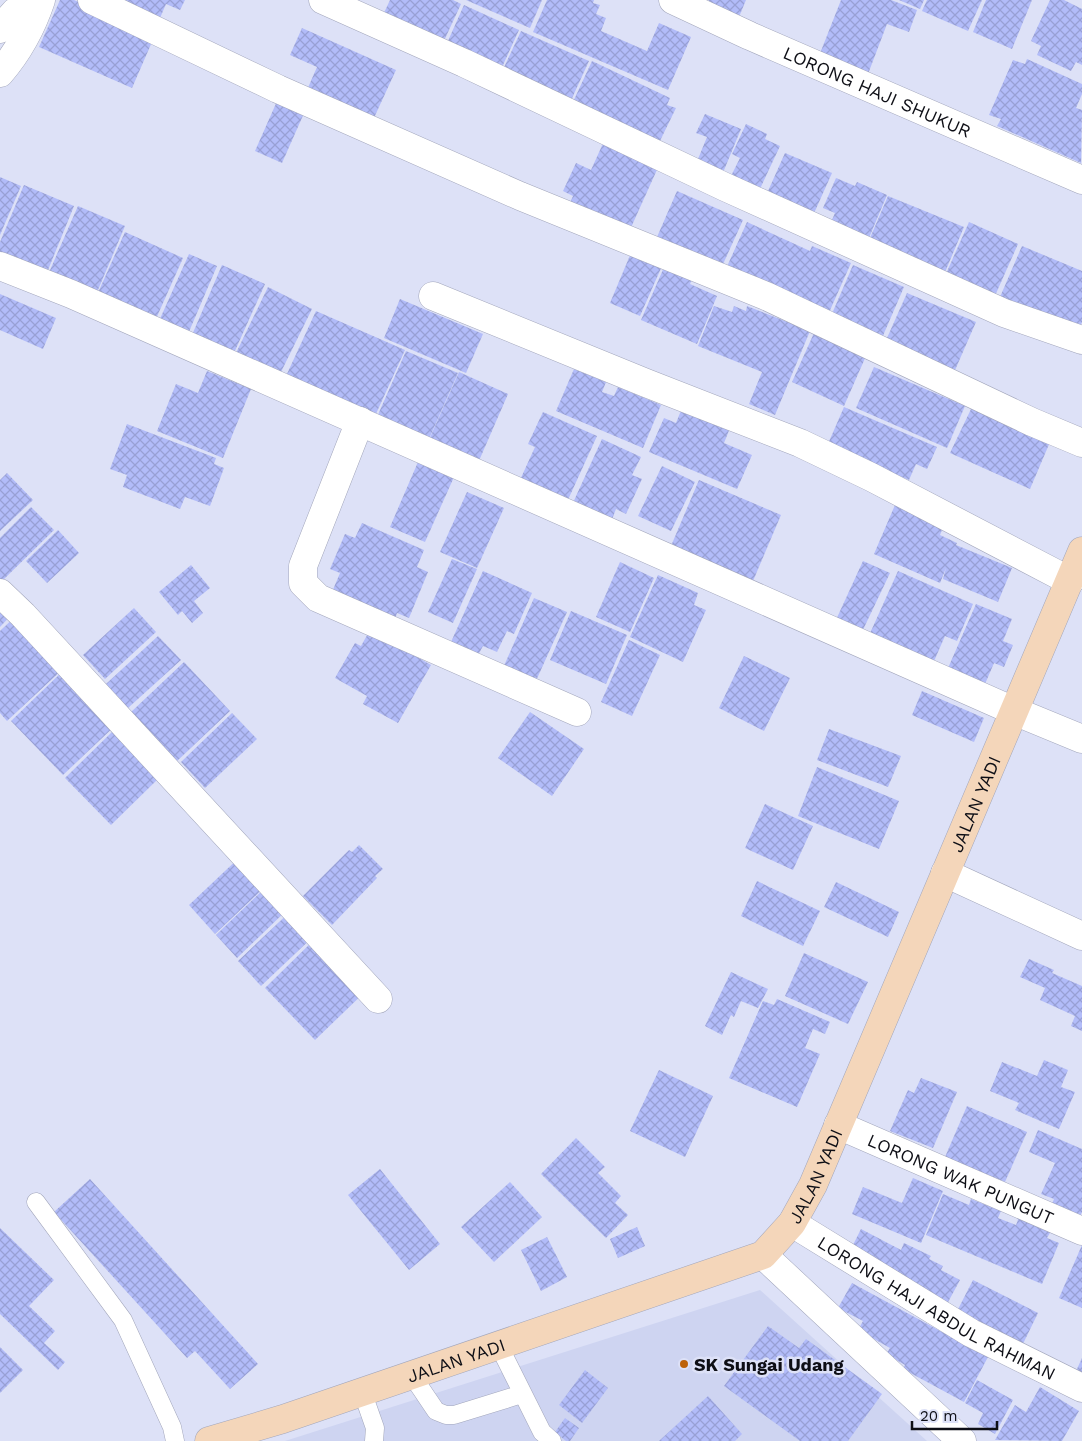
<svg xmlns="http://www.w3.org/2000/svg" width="1082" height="1441" font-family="'Work Sans',sans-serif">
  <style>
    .built { fill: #ced4f1 }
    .building { fill: url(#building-cross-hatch) }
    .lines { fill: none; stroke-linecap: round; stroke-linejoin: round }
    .lane-casing { stroke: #a2a6bb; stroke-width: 19 }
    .street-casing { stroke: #a2a6bb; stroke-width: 29 }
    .secondary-casing { stroke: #a2a6bb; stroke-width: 29 }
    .lane { stroke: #fff; stroke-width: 18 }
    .street { stroke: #fff; stroke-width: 28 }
    .secondary { stroke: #f4d6ba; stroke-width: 28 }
    .poi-dot { fill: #bd6209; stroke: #dde1f7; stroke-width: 2 }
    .labels { text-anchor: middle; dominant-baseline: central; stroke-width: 5; stroke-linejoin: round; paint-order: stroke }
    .street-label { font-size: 18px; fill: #0d0e15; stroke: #dde1f7 }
    .poi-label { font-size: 18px; font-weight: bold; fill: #0d0e15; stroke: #dde1f7; text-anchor: start }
  </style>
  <defs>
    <pattern id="building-cross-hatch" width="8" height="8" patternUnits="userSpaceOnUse" patternTransform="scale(1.25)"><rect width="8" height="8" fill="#b2bcf9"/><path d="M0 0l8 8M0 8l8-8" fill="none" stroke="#98a0d5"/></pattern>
  </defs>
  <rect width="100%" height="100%" fill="#dde1f7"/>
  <polygon class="built" points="760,1290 927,1441 285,1441"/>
  <g class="building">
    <polygon points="60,0 74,0 155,35 132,88 39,47"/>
    <polygon points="99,0 185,0 180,10 166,4 160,18"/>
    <polygon points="390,0 453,0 461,4 437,56 383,15"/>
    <polygon points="466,0 542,0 530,28"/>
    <polygon points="547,0 594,0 593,3 600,5 596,14 606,18 601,31 647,51 659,23 691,37 668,90 533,32"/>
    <polygon points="709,0 746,0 736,24 705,10"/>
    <polygon points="841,0 891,0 917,10 909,32 887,24 868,74 819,56"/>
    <polygon points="899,0 924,0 920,9"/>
    <polygon points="927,0 982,0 968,31 922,11"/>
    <polygon points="986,0 1032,0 1012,49 973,32"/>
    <polygon points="1050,0 1064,0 1082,9 1082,65 1076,62 1071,71 1037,55 1041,46 1031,41"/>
    <polygon points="464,5 519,30 498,76 443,52"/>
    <polygon points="302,28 396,70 373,120 307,90 317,67 290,55"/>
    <polygon points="521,31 589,61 568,107 500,76"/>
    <polygon points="1027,59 1082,84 1082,94 1076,108 1082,110 1081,163 997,126 1001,119 989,115 1013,60 1025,64"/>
    <polygon points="592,61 670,98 667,105 676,108 658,145 572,104"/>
    <polygon points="278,99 305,111 282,163 255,151"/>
    <polygon points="705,114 741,129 722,175 696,164 707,137 696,133"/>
    <polygon points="746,124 767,134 765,139 780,146 758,193 729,180 740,158 732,154"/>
    <polygon points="605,139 660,163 629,232 569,205 573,196 563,191 576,163 591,170"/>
    <polygon points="785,153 832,173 811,220 764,200"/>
    <polygon points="0,177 21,186 0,235"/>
    <polygon points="836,178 855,186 857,182 887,195 866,245 828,229 835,213 823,208"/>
    <polygon points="24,185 74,206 46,275 0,257 0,242"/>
    <polygon points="677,191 743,220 719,273 654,244"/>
    <polygon points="888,196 964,227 943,277 867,245"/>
    <polygon points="78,206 125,226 95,297 47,277"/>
    <polygon points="747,222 810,251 812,246 851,263 827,317 725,271"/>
    <polygon points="969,222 1018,244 994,298 945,276"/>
    <polygon points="125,232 183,258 155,321 97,295"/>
    <polygon points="1022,246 1082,271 1082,322 1078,331 1000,297"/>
    <polygon points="631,253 662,266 640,316 610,303"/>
    <polygon points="189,254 217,266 188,334 159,321"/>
    <polygon points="222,265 265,284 234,353 192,335"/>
    <polygon points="665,265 693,277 690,284 717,296 697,344 641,320"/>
    <polygon points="853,265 904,287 882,338 831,316"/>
    <polygon points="268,287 312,309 280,374 236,353"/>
    <polygon points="907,293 976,322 952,377 883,347"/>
    <polygon points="0,294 56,318 43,349 0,330"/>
    <polygon points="400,299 483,334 466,373 384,338"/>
    <polygon points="714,306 732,312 734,306 746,311 747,306 810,331 775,415 749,404 762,372 698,346"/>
    <polygon points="316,311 405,350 375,416 286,376"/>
    <polygon points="814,333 866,356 844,406 792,382"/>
    <polygon points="406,351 458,373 429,439 377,417"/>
    <polygon points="874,367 965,406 947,448 856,408"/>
    <polygon points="574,369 606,382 602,392 614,396 618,387 661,405 643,448 556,411"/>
    <polygon points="207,371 251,389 223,458 157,431 176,384 198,393"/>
    <polygon points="459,372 508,394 478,463 428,442"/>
    <polygon points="844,407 937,447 927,469 916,464 909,480 894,474 824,453"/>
    <polygon points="972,407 1050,442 1030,489 950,453"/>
    <polygon points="682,408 730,428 724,443 752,455 737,489 649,452 664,418 676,423"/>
    <polygon points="543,412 597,436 567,502 520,480 535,447 528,444"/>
    <polygon points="127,424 216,458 214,464 224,468 210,506 185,497 180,509 123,487 127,475 110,469"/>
    <polygon points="602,439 641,457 632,475 642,479 626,514 616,509 611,522 572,505"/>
    <polygon points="418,462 454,477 425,542 390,527"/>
    <polygon points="662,466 695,482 671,531 638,516"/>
    <polygon points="7,473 33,500 0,531 0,480"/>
    <polygon points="699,480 781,515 753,581 671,546"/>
    <polygon points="467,492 504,508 477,568 440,552"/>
    <polygon points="895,505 945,522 940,535 957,543 956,545 1012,568 998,602 943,579 946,568 940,583 874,554"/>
    <polygon points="31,507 54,530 2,581 0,579 0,538"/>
    <polygon points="362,523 424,550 417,567 428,572 409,618 397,613 395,619 332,592 340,573 330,569 345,534 355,538"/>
    <polygon points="58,530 79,553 47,583 26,561"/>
    <polygon points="452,559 477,569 453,623 428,612"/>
    <polygon points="863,561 890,573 861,634 835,622"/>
    <polygon points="620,562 654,578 630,632 596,617"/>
    <polygon points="191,565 210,588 194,601 203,613 192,623 182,611 178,615 159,592"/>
    <polygon points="483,571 532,593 514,634 507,631 497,652 483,646 478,655 451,642"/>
    <polygon points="898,571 973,604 957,641 945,636 931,668 867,640"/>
    <polygon points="658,575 698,593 694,605 706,610 683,662 630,637"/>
    <polygon points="0,598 14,612 0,627"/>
    <polygon points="534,598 567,612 535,683 503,668"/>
    <polygon points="976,604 1012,619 1003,641 1013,645 1004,667 994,663 982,691 945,675"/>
    <polygon points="134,608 156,632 105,679 83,655"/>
    <polygon points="571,611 627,635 606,684 550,660"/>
    <polygon points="17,615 65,667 7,721 0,713 0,631"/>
    <polygon points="370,630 431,665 398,723 363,704 367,696 335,678 355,643 361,646"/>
    <polygon points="158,636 181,660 128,708 106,684"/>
    <polygon points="629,640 660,655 632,716 601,702"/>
    <polygon points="744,656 790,678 764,731 719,708"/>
    <polygon points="184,662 230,711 176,762 130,713"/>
    <polygon points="66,668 118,723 63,775 11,721"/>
    <polygon points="922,691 984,718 974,742 912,715"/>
    <polygon points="530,712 584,749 552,796 498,758"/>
    <polygon points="232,713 257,739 205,788 181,762"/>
    <polygon points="829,729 901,756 888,787 817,760"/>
    <polygon points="113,731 159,778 111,825 65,778"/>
    <polygon points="817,767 899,801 879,849 798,816"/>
    <polygon points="765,804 813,826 793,870 745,848"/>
    <polygon points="359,845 383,869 375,876 377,878 332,925 303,896 349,850 352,852"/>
    <polygon points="243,854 270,882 215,934 189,905"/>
    <polygon points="757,881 820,911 803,946 741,916"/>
    <polygon points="836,882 899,912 888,937 824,907"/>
    <polygon points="269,884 289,908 237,958 216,935"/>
    <polygon points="294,908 317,933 261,986 238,961"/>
    <polygon points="320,934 370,987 315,1040 265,988"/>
    <polygon points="804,953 868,982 848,1024 785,996"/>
    <polygon points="1029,959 1054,970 1052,973 1082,986 1082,1031 1071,1026 1075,1016 1040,1000 1045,988 1020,977"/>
    <polygon points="731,972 768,989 758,1008 741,1001 734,1017 731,1015 722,1035 705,1026"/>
    <polygon points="777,999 830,1022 825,1034 813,1029 805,1048 820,1054 797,1107 729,1078 763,1001 774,1005"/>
    <polygon points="1044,1060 1068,1070 1061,1087 1075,1092 1059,1129 1015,1110 1019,1103 990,1091 1002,1062 1037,1076"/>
    <polygon points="659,1070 713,1096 685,1157 630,1131"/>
    <polygon points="921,1078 957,1092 933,1148 890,1131 908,1090 914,1093"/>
    <polygon points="967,1106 1027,1132 1005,1182 945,1157"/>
    <polygon points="1038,1130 1082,1149 1082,1212 1080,1216 1052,1204 1054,1199 1041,1194 1055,1163 1029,1152"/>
    <polygon points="576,1138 605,1167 598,1173 621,1196 615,1203 628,1215 606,1238 541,1174"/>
    <polygon points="380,1169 440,1244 409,1270 348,1195"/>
    <polygon points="913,1178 943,1191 921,1243 852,1214 863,1187 902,1203"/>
    <polygon points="90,1179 258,1364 230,1389 195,1351 187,1358 54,1212"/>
    <polygon points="510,1182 542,1217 494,1262 461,1227"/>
    <polygon points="943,1194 969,1205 971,1199 1001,1211 998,1218 1016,1225 1019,1217 1051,1231 1047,1238 1059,1243 1042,1284 926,1235"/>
    <polygon points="637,1227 645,1246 618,1258 610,1239"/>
    <polygon points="0,1228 54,1280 29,1306 55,1331 44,1343 65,1362 58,1370 0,1314"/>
    <polygon points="861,1229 901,1250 904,1243 931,1256 929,1259 943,1266 941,1270 960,1280 940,1317 846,1259"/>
    <polygon points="547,1237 567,1277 541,1291 521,1250"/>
    <polygon points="1082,1245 1082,1308 1059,1298"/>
    <polygon points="973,1280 1038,1313 1019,1352 953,1319"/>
    <polygon points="852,1283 988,1357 964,1402 903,1369 905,1365 886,1354 890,1348 858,1330 863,1321 838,1308"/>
    <polygon points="768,1326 799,1348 806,1339 882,1394 848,1441 800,1441 724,1386"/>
    <polygon points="0,1347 23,1370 0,1393"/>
    <polygon points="1082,1358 1082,1387 1071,1382"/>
    <polygon points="585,1370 608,1388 582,1423 559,1405"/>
    <polygon points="977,1380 1013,1400 995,1434 978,1424 983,1413 965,1403"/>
    <polygon points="1040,1387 1079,1411 1062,1441 995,1440 1015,1405 1026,1412"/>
    <polygon points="708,1396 742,1434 735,1441 659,1441"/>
    <polygon points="565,1418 579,1428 570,1441 566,1441 555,1432"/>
  </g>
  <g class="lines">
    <g class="lane-casing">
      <g id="lane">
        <polyline points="36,1202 123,1320 172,1427 175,1441"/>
        <polyline points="498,1344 542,1432 552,1441"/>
        <polyline points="411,1374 436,1411 446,1415 454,1415 522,1394"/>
        <polyline points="362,1391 375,1428 374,1441"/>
      </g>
    </g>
    <g class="street-casing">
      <g id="street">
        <polyline points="92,0 278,89 520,196 766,296 1032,422 1082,443"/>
        <polyline points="323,0 464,63 725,187 1004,313 1082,340"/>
        <path id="s1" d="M673,0l77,36 332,144"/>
        <polyline points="0,29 15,12 32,0"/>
        <path d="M0,73c19,-22 32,-46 41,-73"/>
        <polyline points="0,266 71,294 1014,711 1082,739"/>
        <polyline points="433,296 646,383 800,443 871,477 1070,581"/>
        <polyline points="360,421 303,566 303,583 318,598 577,712"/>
        <polyline points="0,593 23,615 378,999"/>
        <polyline points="945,873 1082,936"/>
        <path id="s2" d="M838,1125l244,106"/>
        <path id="s3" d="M792,1223l179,110 111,55"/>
        <polyline points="763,1255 962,1441"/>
      </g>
    </g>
    <g class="secondary-casing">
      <g id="secondary">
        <path id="s4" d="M209,1441l74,-22 480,-164 29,-32 21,-38 269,-634"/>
      </g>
    </g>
    <use href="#lane" class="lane"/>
    <use href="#street" class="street"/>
    <use href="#secondary" class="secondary"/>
  </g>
  <circle class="poi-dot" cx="684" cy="1364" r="5"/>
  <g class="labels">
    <g class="street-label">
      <text stroke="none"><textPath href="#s1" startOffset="224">LORONG HAJI SHUKUR</textPath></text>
      <text stroke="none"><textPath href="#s4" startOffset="1085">JALAN YADI</textPath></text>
      <text stroke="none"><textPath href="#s4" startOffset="680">JALAN YADI</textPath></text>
      <text stroke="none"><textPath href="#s2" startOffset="134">LORONG WAK PUNGUT</textPath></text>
      <text stroke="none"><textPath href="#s3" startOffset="168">LORONG HAJI ABDUL RAHMAN</textPath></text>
      <text stroke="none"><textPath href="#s4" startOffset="260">JALAN YADI</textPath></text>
    </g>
    <g class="poi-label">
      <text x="694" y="1364">SK Sungai Udang</text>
    </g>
  </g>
  <path d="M912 1421v8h85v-8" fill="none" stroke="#0d0e15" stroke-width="2.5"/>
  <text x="920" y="1421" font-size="15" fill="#0d0e15" stroke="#dde1f7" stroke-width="4" paint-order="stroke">20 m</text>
</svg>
